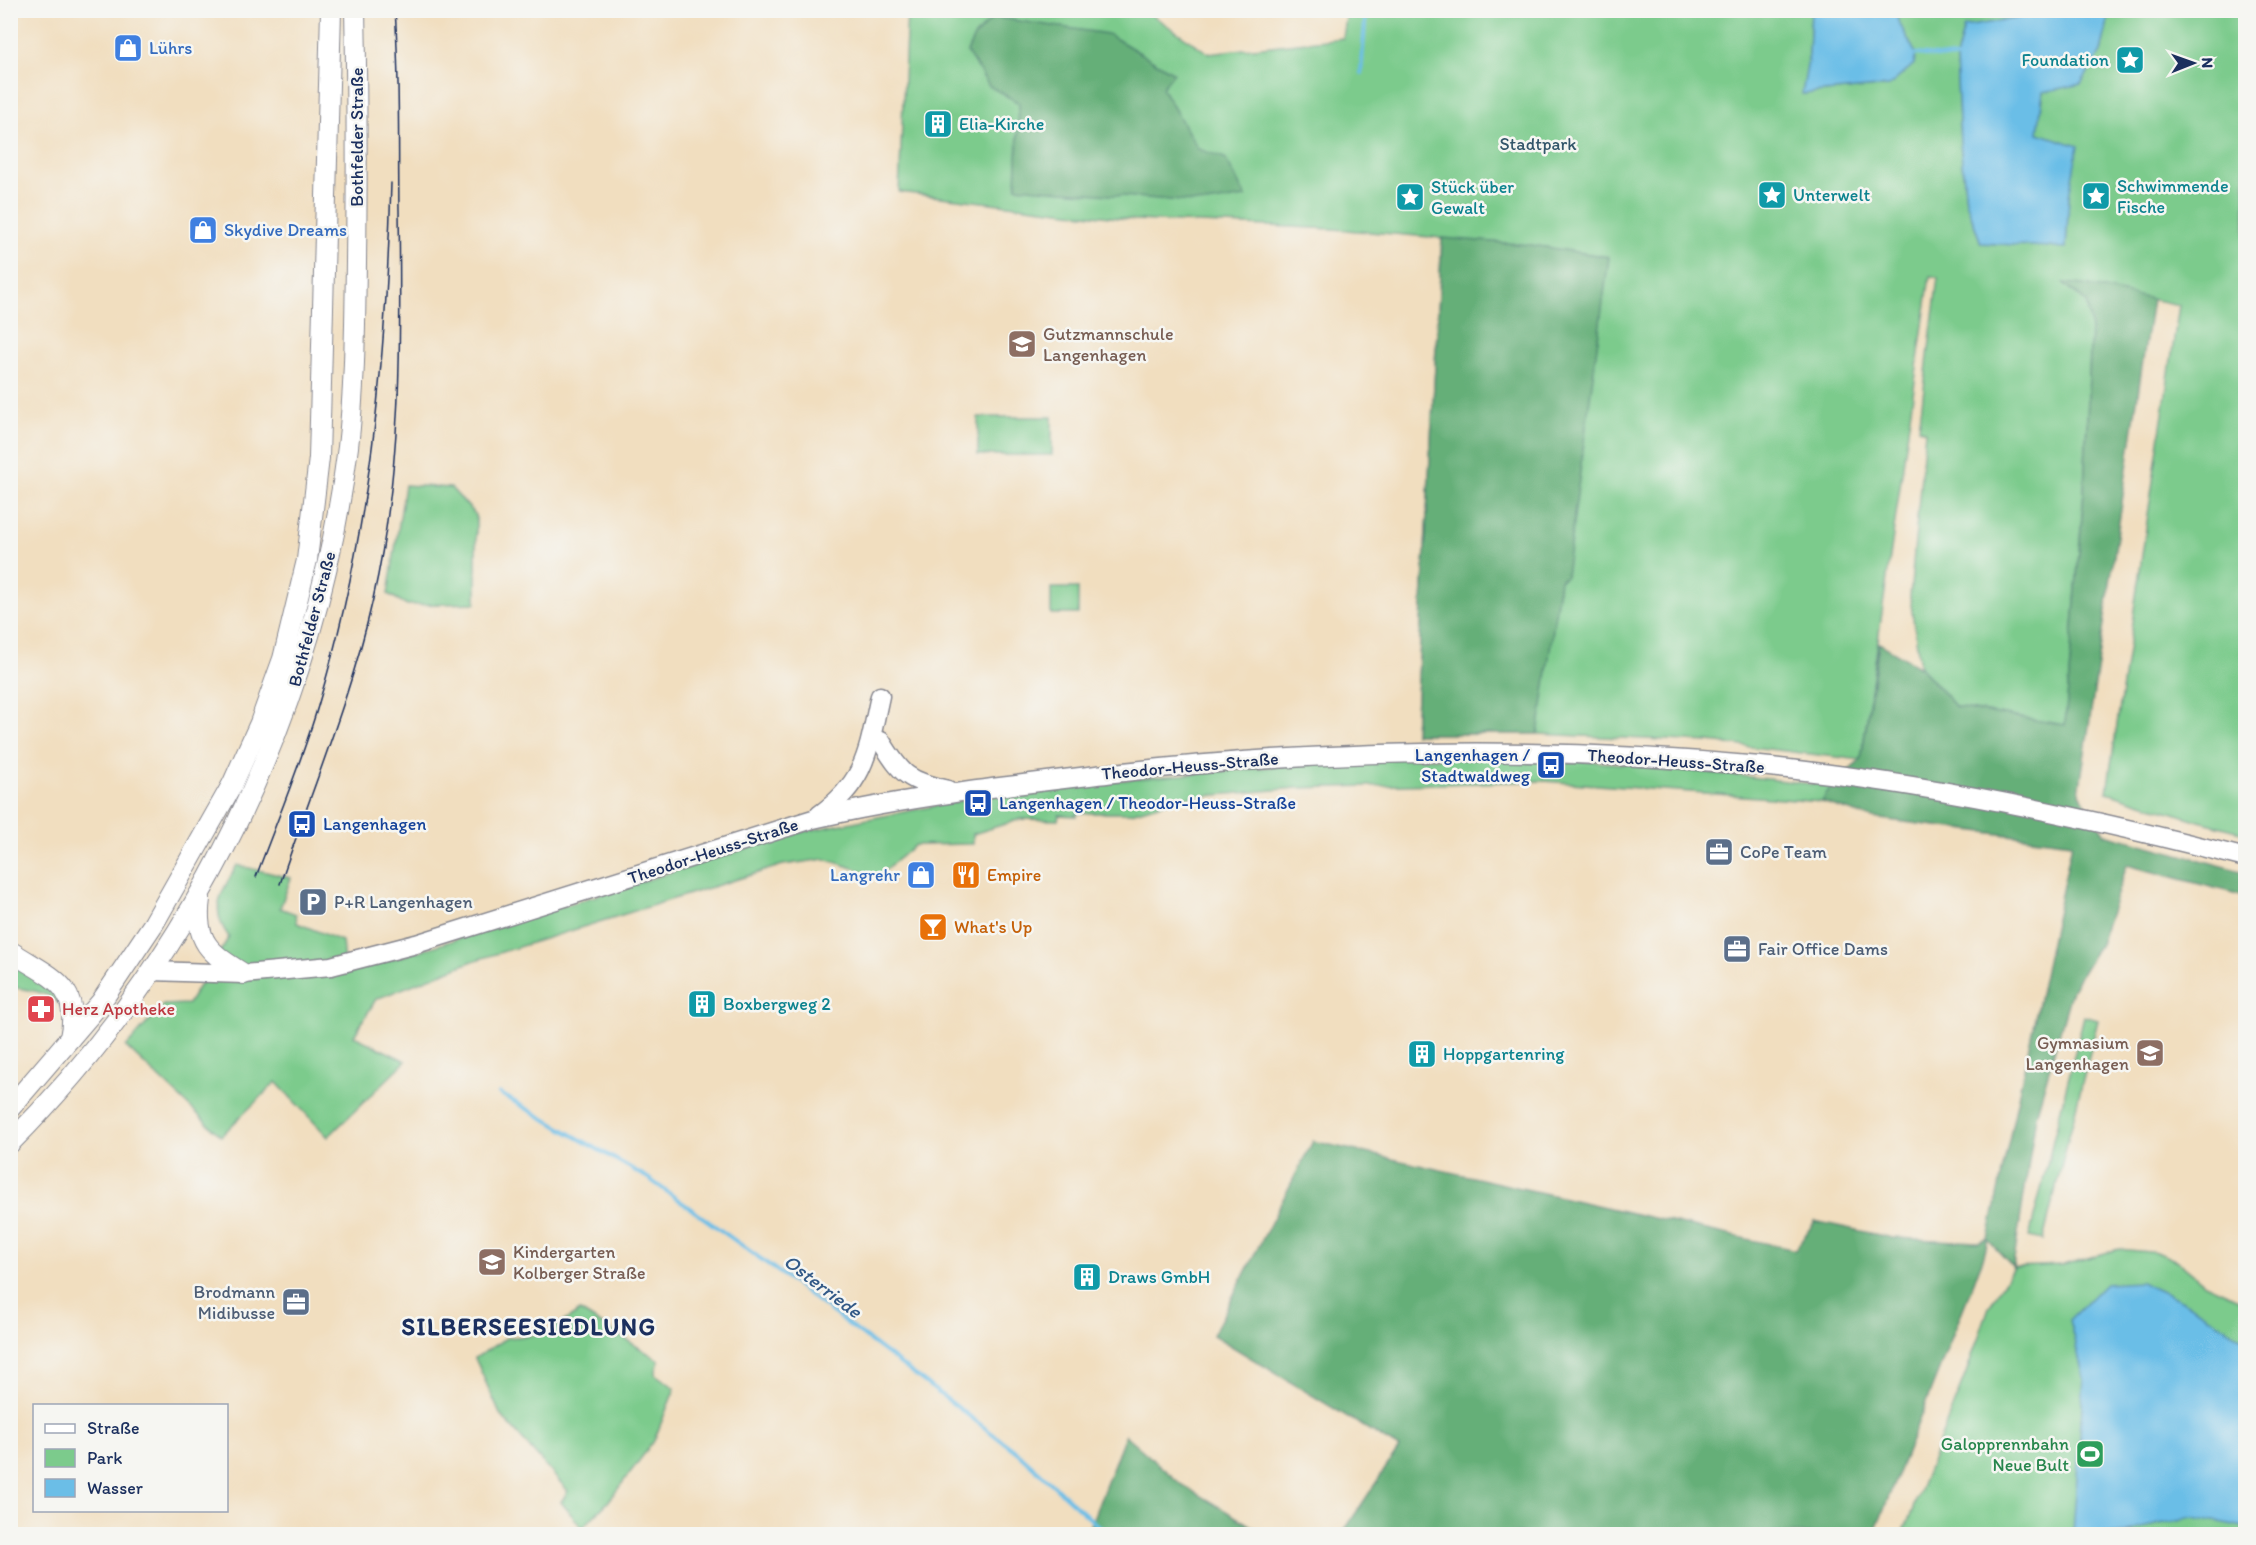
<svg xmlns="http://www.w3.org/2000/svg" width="2256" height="1545" font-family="Itim,sans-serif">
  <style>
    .green { fill: #7ccb8c; stroke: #4c7d75; stroke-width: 1.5 }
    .forest { fill: #65af78; stroke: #406f6b; stroke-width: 1.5 }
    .water { fill: #6bbee7; stroke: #4376a2; stroke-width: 1.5 }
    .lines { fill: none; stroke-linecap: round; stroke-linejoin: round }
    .stream { stroke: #6bbee7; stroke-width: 4 }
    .tertiary-casing { stroke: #86868e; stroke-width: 21 }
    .secondary-casing { stroke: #86868e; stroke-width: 22 }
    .tertiary { stroke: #fff; stroke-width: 18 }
    .secondary { stroke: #fff; stroke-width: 20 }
    .tram { stroke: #1b2f5e; stroke-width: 1.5 }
    .labels { text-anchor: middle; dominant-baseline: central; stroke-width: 5; stroke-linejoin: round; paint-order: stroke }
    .shop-label { font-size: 18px; fill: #366cbe; stroke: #f6f6f2; text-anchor: start }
    .culture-label { font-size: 18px; fill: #0d838f; stroke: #f6f6f2; text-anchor: start }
    .street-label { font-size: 18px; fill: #1b2f5e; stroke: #f6f6f2 }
    .park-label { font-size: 18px; fill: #33566a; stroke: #f6f6f2 }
    .education-label { font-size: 18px; fill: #785e54; stroke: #f6f6f2; text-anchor: start }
    .transit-label { font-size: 18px; fill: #164399; stroke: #f6f6f2; text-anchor: start }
    .service-label { font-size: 18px; fill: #4e5e75; stroke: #f6f6f2; text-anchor: start }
    .food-label { font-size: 18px; fill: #c56008; stroke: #f6f6f2; text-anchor: start }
    .health-label { font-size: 18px; fill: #be3a42; stroke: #f6f6f2; text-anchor: start }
    .leisure-label { font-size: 18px; fill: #27864d; stroke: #f6f6f2; text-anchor: end }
    .water-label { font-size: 20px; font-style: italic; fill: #335a87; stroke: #f6f6f2 }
    .district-label { font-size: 24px; font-weight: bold; letter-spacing: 1.5px; fill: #1b2f5e; stroke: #f6f6f2 }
  </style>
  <rect width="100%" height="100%" fill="#f6f6f2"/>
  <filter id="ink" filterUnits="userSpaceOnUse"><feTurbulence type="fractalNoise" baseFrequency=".0167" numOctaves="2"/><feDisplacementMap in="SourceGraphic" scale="12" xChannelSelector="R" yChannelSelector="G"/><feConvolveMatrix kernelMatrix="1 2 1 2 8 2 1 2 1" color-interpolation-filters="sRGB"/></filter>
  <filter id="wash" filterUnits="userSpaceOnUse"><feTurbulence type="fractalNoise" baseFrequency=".008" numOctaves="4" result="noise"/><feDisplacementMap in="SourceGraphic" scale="24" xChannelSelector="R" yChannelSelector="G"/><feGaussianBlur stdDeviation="1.35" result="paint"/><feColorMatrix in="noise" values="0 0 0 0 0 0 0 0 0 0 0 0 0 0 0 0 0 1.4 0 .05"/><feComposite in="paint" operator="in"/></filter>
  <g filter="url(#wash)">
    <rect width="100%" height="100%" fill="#f1debf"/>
    <g class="green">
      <polygon points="2039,10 2013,19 1964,28 1956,58 1960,142 1966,201 1981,243 2066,247 2069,195 2037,133 2044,92 2101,52 2110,11 2245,11 2245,833 2199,821 2107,792 2179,305 2084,285 2065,284 2087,303 2091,329 2084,491 2065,726 1956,707 1920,667 1910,597 1925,431 1919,428 1938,277 1930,276 1861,760 1709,742 1538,734 1415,734 1442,238 1333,229 1135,220 899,192 907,11 1146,11 1208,53 1343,38 1347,11 1811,11 1809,55 1803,94 1889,86 1916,54 1898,21 1896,11"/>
      <rect x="978" y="417" width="74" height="38"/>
      <polygon points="405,485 451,488 476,515 476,603 407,605 388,594"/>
      <rect x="1051" y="588" width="27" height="26"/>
      <path d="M1520,757l122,8 189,21 -9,16 -278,-21 -247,7 -115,10 -51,15h-54v3l-18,-1 -1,5 -37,-1 -48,15v10l-58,1 -37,31 -53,-17 -42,6 -310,96 -97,38 -22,37 52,25 -78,76 -52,-55 -55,54 -95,-89 37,-42 25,-1 41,-67c-21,-29 -7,-44 8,-72l54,13 -11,30 16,6 1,9 45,18 3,33 452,-141 223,-44 339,-30z"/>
      <path d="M10,953l61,48 -10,4c-14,-14 -31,-15 -50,-18z"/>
      <polygon points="2084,1016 2098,1020 2043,1240 2029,1237"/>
      <polygon points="2119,1249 2159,1253 2177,1261 2205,1284 2245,1302 2245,1534 1903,1534 1966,1373 1989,1307 2013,1267 2063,1265"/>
      <polygon points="580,1311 659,1360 655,1374 675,1388 654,1441 608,1502 582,1528 561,1502 568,1491 500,1414 475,1358 506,1338 545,1334"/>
    </g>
    <g class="forest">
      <polygon points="993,17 1108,34 1174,73 1162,88 1198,149 1225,158 1246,197 1206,203 1016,187 1019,103 989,86 967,52 974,37"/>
      <polygon points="1442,238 1532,245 1609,257 1566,576 1560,580 1538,734 1415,734"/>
      <polygon points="2064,283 2084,285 2152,299 2079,793 2105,834 2245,872 2245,896 2127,865 2100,944 2072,989 2036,1116 2013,1267 1988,1240 1984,1256 1874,1534 1342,1534 1399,1448 1213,1335 1313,1141 1795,1250 1815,1221 1893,1238 1978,1242 1988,1239 2072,843 1872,818 1822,802 1831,786 1861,760 1879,643 1920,667 1956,707 2065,725 2084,491 2091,329 2087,303"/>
      <polygon points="1125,1435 1182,1485 1265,1534 1087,1534"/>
    </g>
    <g class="water">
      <polygon points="1811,11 1896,11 1898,21 1916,54 1914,64 1889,86 1802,94 1809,55"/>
      <polygon points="2039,11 2110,11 2101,52 2081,84 2043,92 2038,133 2078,146 2069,196 2066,248 1981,243 1966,201 1960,142 1956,58 1964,27 2013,19"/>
      <polygon points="2141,1282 2185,1302 2245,1340 2245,1527 2193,1517 2141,1528 2125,1534 2073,1534 2084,1378 2069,1320 2105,1284"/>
    </g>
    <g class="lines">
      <g class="stream">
        <polyline points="1916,54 1956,58"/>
        <polyline points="1361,73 1366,10"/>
        <polyline points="499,1093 648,1178 783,1275 1018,1453 1107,1534"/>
      </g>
    </g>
  </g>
  <g filter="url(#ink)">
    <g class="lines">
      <g class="tertiary-casing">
        <g id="tertiary">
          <path d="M881,741c22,36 27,39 67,49"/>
          <path d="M819,815c48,-34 49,-65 61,-119"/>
          <path d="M152,971l92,3 87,-8 85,-22 397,-125c99,-23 200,-34 301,-46 215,-24 431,-28 646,-7 164,16 326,51 486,92"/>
        </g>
      </g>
      <g class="secondary-casing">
        <g id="secondary">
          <path d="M200,899c-6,43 10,54 44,75"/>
          <path d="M13,953c39,25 68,32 57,85"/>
          <polyline points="10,1108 101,1002 154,923 232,785 260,723 283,659 307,560 319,458 331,10"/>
          <path d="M10,1143c187,-187 305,-434 338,-696 7,-61 7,-123 8,-184 1,-84 1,-168 -1,-253"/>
        </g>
      </g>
      <use href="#tertiary" class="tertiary"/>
      <use href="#secondary" class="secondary"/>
      <g class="tram">
        <path d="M256,877c21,-57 45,-113 62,-171 52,-171 68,-345 73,-523"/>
        <path d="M280,884c32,-95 71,-187 93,-285 29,-129 28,-258 26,-389 -1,-66 1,-133 -4,-200"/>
      </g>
    </g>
  </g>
  <defs>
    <g id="shop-square" transform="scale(1.5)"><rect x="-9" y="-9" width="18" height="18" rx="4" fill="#3f7fe0" stroke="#f6f6f2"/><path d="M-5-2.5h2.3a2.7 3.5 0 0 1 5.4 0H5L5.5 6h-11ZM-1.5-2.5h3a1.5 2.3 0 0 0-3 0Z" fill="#fff"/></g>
    <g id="sight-square" transform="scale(1.5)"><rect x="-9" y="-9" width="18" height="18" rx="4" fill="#0f9aa8" stroke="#f6f6f2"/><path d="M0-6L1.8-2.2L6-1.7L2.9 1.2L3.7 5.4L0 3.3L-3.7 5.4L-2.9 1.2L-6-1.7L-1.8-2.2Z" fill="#fff"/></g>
    <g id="building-square" transform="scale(1.5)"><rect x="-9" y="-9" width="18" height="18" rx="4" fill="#0f9aa8" stroke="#f6f6f2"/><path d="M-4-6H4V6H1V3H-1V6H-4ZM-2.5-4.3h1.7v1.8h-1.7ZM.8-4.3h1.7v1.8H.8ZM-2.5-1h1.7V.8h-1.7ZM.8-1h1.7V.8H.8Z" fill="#fff"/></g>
    <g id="school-square" transform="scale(1.5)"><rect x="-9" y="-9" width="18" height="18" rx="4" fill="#8d6e63" stroke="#f6f6f2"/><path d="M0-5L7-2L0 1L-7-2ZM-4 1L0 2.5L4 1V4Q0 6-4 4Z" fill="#fff"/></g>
    <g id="bus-square" transform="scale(1.5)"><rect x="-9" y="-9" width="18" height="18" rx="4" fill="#1a4fb4" stroke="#f6f6f2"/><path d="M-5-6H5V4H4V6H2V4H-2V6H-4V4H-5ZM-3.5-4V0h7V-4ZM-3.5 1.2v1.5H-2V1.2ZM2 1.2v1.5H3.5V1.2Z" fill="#fff"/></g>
    <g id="office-square" transform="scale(1.5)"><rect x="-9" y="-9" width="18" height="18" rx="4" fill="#5c6f8a" stroke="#f6f6f2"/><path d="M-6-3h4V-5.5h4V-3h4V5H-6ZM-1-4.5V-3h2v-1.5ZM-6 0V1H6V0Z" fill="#fff"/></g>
    <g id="restaurant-square" transform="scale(1.5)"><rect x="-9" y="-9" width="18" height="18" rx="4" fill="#e8710a" stroke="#f6f6f2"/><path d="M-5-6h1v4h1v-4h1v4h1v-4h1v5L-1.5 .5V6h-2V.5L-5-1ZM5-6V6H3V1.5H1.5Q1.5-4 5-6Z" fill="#fff"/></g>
    <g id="parking-square" transform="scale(1.5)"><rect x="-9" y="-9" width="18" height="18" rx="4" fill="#5c6f8a" stroke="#f6f6f2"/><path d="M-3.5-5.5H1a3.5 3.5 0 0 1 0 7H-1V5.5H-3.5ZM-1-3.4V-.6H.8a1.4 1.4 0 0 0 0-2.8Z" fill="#fff"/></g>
    <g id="bar-square" transform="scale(1.5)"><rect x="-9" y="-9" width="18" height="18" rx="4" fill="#e8710a" stroke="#f6f6f2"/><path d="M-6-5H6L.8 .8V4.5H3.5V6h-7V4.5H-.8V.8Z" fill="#fff"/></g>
    <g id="pharmacy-square" transform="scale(1.5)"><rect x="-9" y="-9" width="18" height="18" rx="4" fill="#e0444e" stroke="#f6f6f2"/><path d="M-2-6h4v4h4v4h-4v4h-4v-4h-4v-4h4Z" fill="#fff"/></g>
    <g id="stadium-square" transform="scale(1.5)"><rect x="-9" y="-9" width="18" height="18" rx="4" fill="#2e9e5b" stroke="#f6f6f2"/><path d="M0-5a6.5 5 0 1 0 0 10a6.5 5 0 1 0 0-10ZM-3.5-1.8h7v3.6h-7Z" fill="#fff"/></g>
  </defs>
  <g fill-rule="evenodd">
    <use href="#shop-square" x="128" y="48"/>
    <use href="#sight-square" x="2130" y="60"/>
    <use href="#building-square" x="938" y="124"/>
    <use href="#sight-square" x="1772" y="195"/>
    <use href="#sight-square" x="2096" y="196"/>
    <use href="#sight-square" x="1410" y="197"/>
    <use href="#shop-square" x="203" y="230"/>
    <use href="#school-square" x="1022" y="344"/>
    <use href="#bus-square" x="1551" y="765"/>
    <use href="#bus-square" x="978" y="803"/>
    <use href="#bus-square" x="302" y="824"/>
    <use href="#office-square" x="1719" y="852"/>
    <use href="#shop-square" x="921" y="875"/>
    <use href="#restaurant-square" x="966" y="875"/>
    <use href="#parking-square" x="313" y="902"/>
    <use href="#bar-square" x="933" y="927"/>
    <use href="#office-square" x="1737" y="949"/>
    <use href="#building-square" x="702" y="1004"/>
    <use href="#pharmacy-square" x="41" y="1009"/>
    <use href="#school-square" x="2150" y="1053"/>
    <use href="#building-square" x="1422" y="1054"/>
    <use href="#school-square" x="492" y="1262"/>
    <use href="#building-square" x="1087" y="1277"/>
    <use href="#office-square" x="296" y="1302"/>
    <use href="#stadium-square" x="2090" y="1454"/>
  </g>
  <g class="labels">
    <g class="shop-label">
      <text x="149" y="48">Lührs</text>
      <text x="224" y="230">Skydive Dreams</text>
      <text x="900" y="875" text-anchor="end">Langrehr</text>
    </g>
    <g class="culture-label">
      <text x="2109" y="60" text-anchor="end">Foundation</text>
      <text x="959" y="124">Elia-Kirche</text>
      <text x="2117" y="186">Schwimmende<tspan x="2117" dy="21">Fische</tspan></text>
      <text x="1431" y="187">Stück über<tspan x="1431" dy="21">Gewalt</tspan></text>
      <text x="1793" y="195">Unterwelt</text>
      <text x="723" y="1004">Boxbergweg 2</text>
      <text x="1443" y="1054">Hoppgartenring</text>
      <text x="1108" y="1277">Draws GmbH</text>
    </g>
    <g class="street-label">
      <text transform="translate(357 137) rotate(-90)">Bothfelder Straße</text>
      <text transform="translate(312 619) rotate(-75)">Bothfelder Straße</text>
      <text transform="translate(1676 761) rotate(4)">Theodor-Heuss-Straße</text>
      <text transform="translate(1190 766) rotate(-5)">Theodor-Heuss-Straße</text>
      <text transform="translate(713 851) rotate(-18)">Theodor-Heuss-Straße</text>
    </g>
    <g class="park-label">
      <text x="1538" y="144">Stadtpark</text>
    </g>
    <g class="education-label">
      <text x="1043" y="334">Gutzmannschule<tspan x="1043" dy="21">Langenhagen</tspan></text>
      <text x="2129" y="1043" text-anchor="end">Gymnasium<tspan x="2129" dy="21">Langenhagen</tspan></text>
      <text x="513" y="1252">Kindergarten<tspan x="513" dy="21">Kolberger Straße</tspan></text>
    </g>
    <g class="transit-label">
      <text x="1530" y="755" text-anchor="end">Langenhagen /<tspan x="1530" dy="21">Stadtwaldweg</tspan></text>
      <text x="999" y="803">Langenhagen / Theodor-Heuss-Straße</text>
      <text x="323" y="824">Langenhagen</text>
    </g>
    <g class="service-label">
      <text x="1740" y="852">CoPe Team</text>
      <text x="334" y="902">P+R Langenhagen</text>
      <text x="1758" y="949">Fair Office Dams</text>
      <text x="275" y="1292" text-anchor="end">Brodmann<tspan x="275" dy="21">Midibusse</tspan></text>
    </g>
    <g class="food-label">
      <text x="987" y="875">Empire</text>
      <text x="954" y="927">What's Up</text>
    </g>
    <g class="health-label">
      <text x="62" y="1009">Herz Apotheke</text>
    </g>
    <g class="leisure-label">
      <text x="2069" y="1444">Galopprennbahn<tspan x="2069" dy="21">Neue Bult</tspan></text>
    </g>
    <g class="water-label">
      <text transform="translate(823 1286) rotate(37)">Osterriede</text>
    </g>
    <g class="district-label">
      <text x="529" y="1326">SILBERSEESIEDLUNG</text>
    </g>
  </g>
  <rect width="2256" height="1545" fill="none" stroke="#f6f6f2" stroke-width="36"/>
  <rect x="33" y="1404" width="195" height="108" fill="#f6f6f2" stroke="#9ea6b7" stroke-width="1.5"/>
  <rect x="45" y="1424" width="30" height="9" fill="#ffffff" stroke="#9ea6b7" stroke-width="1.5"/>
  <text x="87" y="1434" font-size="18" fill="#1b2f5e">Straße</text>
  <rect x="45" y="1449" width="30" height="18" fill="#7ccb8c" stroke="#9ea6b7" stroke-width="1.5"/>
  <text x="87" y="1464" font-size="18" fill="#1b2f5e">Park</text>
  <rect x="45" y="1479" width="30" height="18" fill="#6bbee7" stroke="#9ea6b7" stroke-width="1.5"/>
  <text x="87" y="1494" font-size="18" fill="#1b2f5e">Wasser</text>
  <g transform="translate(2193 63) rotate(89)" stroke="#f6f6f2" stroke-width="4.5" paint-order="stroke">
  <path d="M0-4.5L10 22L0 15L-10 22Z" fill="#1b2f5e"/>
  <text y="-9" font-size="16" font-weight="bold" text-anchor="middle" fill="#1b2f5e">N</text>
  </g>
</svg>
